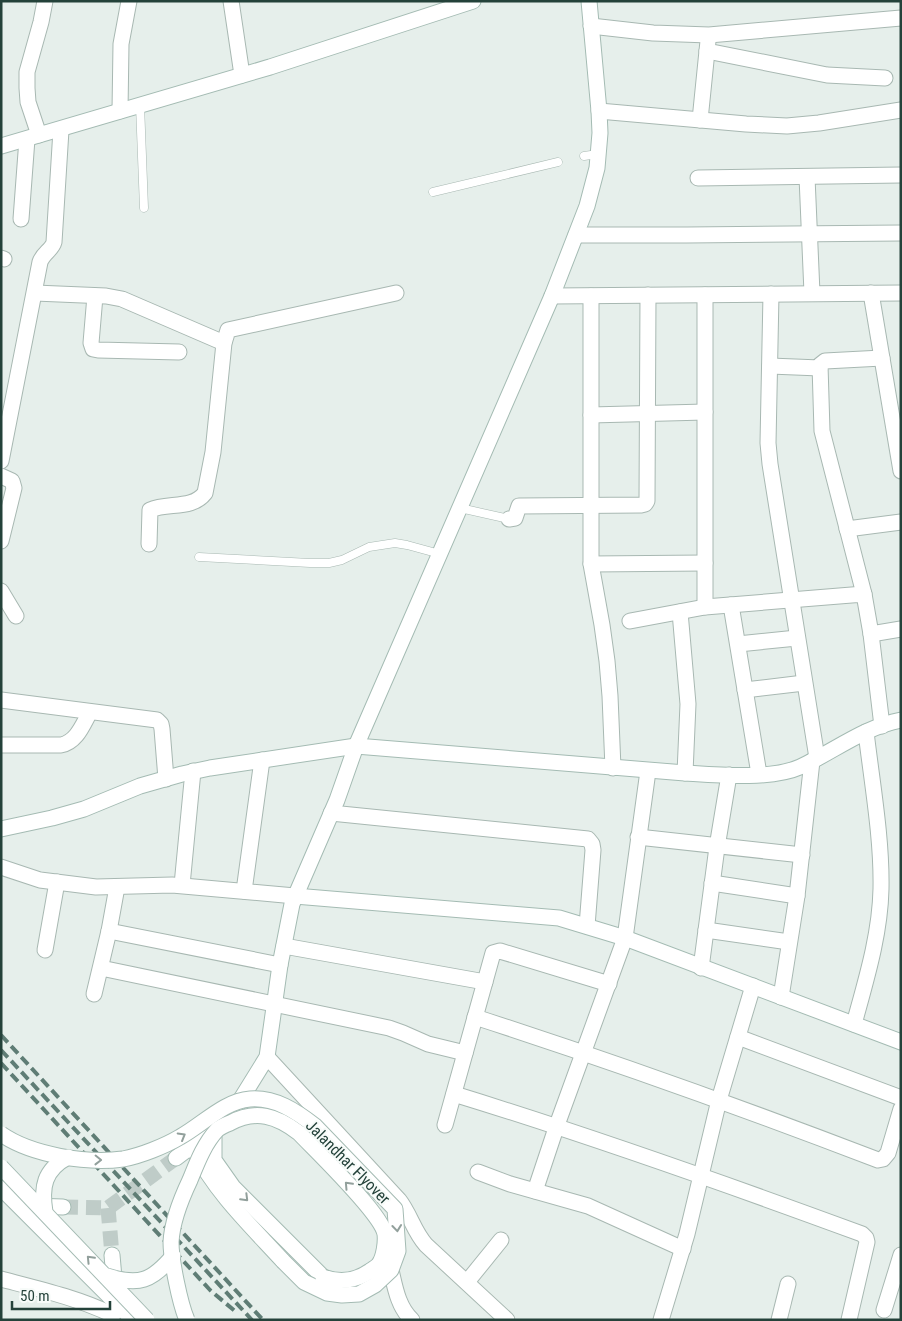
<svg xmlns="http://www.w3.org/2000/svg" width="902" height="1321" font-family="'Roboto Condensed',sans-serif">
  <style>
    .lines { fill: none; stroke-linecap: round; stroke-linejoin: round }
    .secondary-tunnel { stroke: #bfccc8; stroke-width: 15; stroke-dasharray: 15 8; stroke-linecap: butt }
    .lane-casing { stroke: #a8b8b2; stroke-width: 9 }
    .street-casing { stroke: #a8b8b2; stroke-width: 17 }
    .secondary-casing { stroke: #a4bbb3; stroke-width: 17 }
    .lane { stroke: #fff; stroke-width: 8 }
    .street { stroke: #fff; stroke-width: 15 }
    .secondary { stroke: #fff; stroke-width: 15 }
    .rail { stroke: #5f7d75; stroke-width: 4; stroke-dasharray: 10 5; stroke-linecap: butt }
    .secondary-bridge-casing { stroke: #a4bbb3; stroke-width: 17; stroke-linecap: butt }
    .secondary-bridge { stroke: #fff; stroke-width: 15 }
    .oneway { stroke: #92a09c }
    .labels { text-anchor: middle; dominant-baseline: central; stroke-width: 4; stroke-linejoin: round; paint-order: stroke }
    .street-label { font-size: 16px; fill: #24423a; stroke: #f7fbf9 }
  </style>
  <rect width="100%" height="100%" fill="#e6efeb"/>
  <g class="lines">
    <g class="secondary-tunnel">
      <polyline points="63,1207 108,1208 176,1158"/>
      <polyline points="108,1208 112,1255"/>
    </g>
    <g class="lane-casing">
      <g id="lane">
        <polyline points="140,105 144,208"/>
        <polyline points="584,156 598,154"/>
        <polyline points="433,192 558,162"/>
        <polyline points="460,508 509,519"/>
        <polyline points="199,557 310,563 329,563 342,560 369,547 395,543 407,545 440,554"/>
      </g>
    </g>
    <g class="street-casing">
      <g id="street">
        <polyline points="231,1 242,75"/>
        <polyline points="591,26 653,33 709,35 901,18"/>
        <polyline points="707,51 827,75 885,78"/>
        <polyline points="120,111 121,44 129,1"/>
        <polyline points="599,111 746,124 787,126 819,123 901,110"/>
        <polyline points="700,120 708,41"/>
        <polyline points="39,135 28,102 27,88 27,72 41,22 45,1"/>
        <polyline points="807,177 812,293"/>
        <polyline points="698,178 901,175"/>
        <polyline points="21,219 27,139"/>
        <polyline points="576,235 687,235 901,233"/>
        <polyline points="1,258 4,259"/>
        <polyline points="35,293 106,296 122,299 224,343"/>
        <polyline points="871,293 901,471"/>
        <polyline points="771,294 768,443 770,464 817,758"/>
        <polyline points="705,295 705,607"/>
        <polyline points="95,296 91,343 93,349 98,350 179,352"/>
        <polyline points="552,296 901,293"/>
        <polyline points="591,296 591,564 602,625 607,661 610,696 613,768"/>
        <polyline points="770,366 820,368"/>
        <polyline points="591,415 705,412"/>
        <path d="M1,461l39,-199c3,-9 12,-12 14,-20l7,-112"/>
        <polyline points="1,476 12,481 14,488 1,541"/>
        <polyline points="509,519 515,518 519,506 641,505 645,504 647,501 648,295"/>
        <polyline points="847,529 901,522"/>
        <path d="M149,544l1,-34c18,-8 42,0 55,-17l8,-41 11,-109 4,-13 168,-37"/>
        <polyline points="591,564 705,563"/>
        <polyline points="1,591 16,616"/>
        <polyline points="864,594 822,431 820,365 825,361 882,358"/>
        <polyline points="731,605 759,774"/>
        <polyline points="680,612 688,704 685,773"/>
        <polyline points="630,621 705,607 864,594 871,634 882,726"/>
        <polyline points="871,634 901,629"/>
        <polyline points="738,644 797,638"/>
        <polyline points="745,690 804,683"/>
        <polyline points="1,700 157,720 161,724 162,729 166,779"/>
        <path d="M1,745h60c16,-3 22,-21 29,-33"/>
        <polyline points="331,813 588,839 592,844 593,850 587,926"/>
        <polyline points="638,837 802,855"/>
        <polyline points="1,867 40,880 96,887 172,885 295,896"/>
        <polyline points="712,883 797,896"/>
        <polyline points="182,885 193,771"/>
        <polyline points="244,891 262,760"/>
        <polyline points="706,930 789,942"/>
        <polyline points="109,931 280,965"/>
        <polyline points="284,946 485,982"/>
        <polyline points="45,950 57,882"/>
        <polyline points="101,968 389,1028 403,1033 428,1044 465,1053"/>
        <polyline points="701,968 717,847 729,775"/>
        <polyline points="94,994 109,931 117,887"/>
        <polyline points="781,997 797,896 812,761"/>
        <path d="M475,1017c136,44 270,92 403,143l5,-1 5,-6 13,-44"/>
        <path d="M854,1024c12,-44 26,-89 27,-135 1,-51 -9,-106 -15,-157"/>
        <polyline points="738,1037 901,1098"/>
        <path d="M267,1057l132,143c11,14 15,32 27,45l81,75"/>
        <path d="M454,1094c137,42 272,90 408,140l4,4 1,4 -18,78"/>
        <polyline points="445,1125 493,953 500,951 609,984"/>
        <polyline points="478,1172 510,1184 588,1206 683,1249"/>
        <polyline points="535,1191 557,1125 625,938 648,771"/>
        <path d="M391,1270c4,17 7,37 21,50"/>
        <path d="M1,1279c38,10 77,19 112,36"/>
        <polyline points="467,1282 501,1240"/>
        <polyline points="884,1310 901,1255"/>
        <polyline points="661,1320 687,1234 719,1100 753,986"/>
        <polyline points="779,1320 788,1284"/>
      </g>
    </g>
    <g class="secondary-casing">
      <g id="secondary">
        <polyline points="1,146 270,67 473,1"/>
        <path d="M1,829l51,-11 32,-9 56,-23 42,-12 28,-6 146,-22 329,27c32,2 86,7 115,-6 33,-15 64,-40 101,-47"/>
        <polyline points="295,896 559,918 625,938 901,1042"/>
        <polyline points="214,1129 214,1160 233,1187 323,1277"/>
        <path d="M194,1150c22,43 57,76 89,111"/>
        <polyline points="176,1158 214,1129 233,1112 267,1057 280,965 292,904 337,800 356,746 552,296 587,206 597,168 600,133 599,111 589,1"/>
        <polyline points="1,1188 133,1320"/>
        <polyline points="32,1206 63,1207"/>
        <polyline points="112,1255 115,1289"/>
      </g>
    </g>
    <use href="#lane" class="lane"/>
    <use href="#street" class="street"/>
    <use href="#secondary" class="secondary"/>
    <g class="rail">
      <polyline points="1,1035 263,1320"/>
      <polyline points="1,1050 252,1320"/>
      <polyline points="1,1063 210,1290 236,1312"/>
    </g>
    <g class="secondary-bridge-casing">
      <g id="secondary-bridge">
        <path d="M1,1134c30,21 86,30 122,25 17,-3 42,-13 57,-22 22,-12 44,-36 70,-38 25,-2 46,12 65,27l80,83 3,42 -7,19 -16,15 -16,9 -17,1 -15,-2 -23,-11 -21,-21"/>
        <polyline points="1,1167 147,1320"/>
        <path d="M45,1212c-4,-25 -1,-42 23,-55"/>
        <path d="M107,1276c32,10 45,5 66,-20"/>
        <path d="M187,1320c-7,-16 -16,-60 -16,-78 1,-21 10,-43 19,-62 7,-17 14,-36 27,-50 3,-3 8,-5 13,-7 26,-14 47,-7 69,10 18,19 82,80 86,101 1,8 -1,23 -6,30 -2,3 -6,5 -9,7 -14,10 -31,12 -47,6"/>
      </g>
    </g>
    <use href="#secondary-bridge" class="secondary-bridge"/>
  </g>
  <defs><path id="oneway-chevron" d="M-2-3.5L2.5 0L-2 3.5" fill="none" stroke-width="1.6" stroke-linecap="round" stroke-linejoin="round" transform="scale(1.25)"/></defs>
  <g class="oneway">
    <use href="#oneway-chevron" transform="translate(182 1136) rotate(-30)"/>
    <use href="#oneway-chevron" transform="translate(98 1160) rotate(1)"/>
    <use href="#oneway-chevron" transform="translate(348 1185) rotate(-133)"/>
    <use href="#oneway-chevron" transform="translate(245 1198) rotate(45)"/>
    <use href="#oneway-chevron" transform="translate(397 1228) rotate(84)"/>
    <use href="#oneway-chevron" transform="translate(90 1259) rotate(-134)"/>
  </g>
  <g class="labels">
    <g class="street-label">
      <text transform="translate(348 1162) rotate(45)">Jalandhar Flyover</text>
    </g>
  </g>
  <rect width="902" height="1321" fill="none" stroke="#24423a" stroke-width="5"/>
  <path d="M12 1301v8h98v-8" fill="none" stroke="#24423a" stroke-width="2.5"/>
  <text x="20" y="1301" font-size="15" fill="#24423a" stroke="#f7fbf9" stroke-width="4" paint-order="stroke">50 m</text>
</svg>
